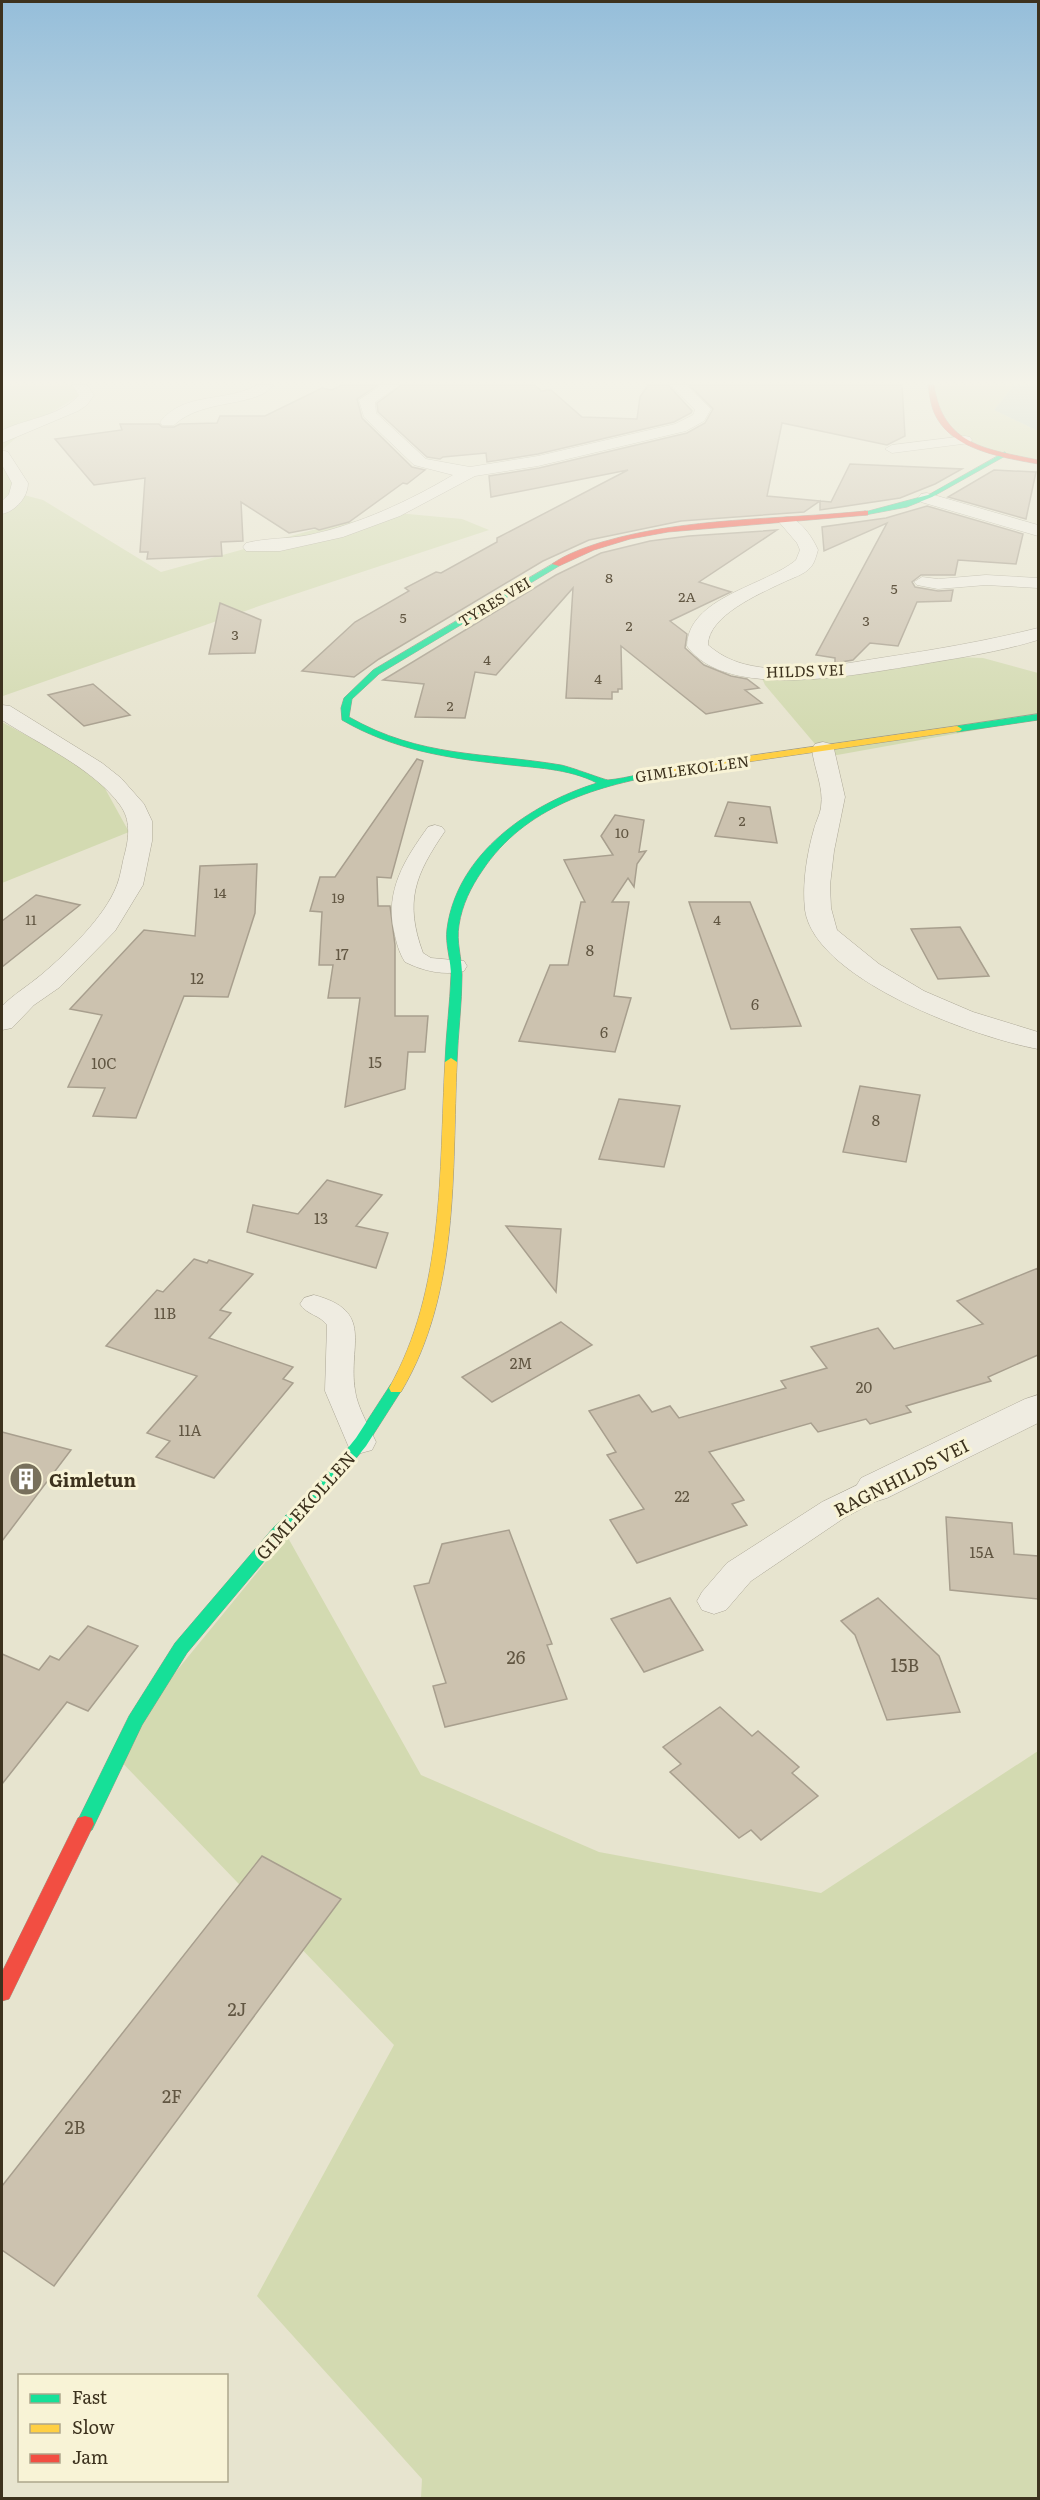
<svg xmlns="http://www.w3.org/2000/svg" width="1040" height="2500" font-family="Literata,serif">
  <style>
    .green { fill: #d3dab1 }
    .water { fill: #bacec4 }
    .building { fill: #ccc2af; stroke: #a89f8e; stroke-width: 1.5 }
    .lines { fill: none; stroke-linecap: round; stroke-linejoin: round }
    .lane-casing { stroke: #ada897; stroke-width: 1 }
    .street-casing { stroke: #ada897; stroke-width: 1 }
    .fast-casing { stroke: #9c9888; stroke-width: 1 }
    .slow-casing { stroke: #9c9888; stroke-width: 1 }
    .jam-casing { stroke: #9c9888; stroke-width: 1 }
    .lane { fill: #efece1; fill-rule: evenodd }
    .street { fill: #efece1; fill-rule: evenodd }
    .fast { fill: #16e098; fill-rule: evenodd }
    .slow { fill: #ffcf43; fill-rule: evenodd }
    .jam { fill: #f24e42; fill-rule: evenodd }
    .labels { text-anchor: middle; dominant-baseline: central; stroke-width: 6; stroke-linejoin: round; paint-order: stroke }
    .far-number-label { font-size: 14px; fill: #615642 }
    .far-street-label { font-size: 15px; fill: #3d321e; stroke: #f8f3d6 }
    .number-label { font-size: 15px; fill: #615642 }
    .street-label { font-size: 18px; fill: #3d321e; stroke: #f8f3d6 }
    .poi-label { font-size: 18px; font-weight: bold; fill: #3d321e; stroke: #f8f3d6; text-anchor: start }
    .near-number-label { font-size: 18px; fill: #615642 }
  </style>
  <rect width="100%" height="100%" fill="#e7e4cf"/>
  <g class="green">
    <polygon points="2,385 72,385 83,393 31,425 2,450"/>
    <polygon points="932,385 1014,385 994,410 1038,431 1038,462 1020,459 951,437"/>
    <polygon points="2,463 20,494 43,500 161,572 320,528 397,513 462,519 489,530 265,604 3,696 2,702"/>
    <polygon points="927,656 983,658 1038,673 1038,719 826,757 765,685 759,672"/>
    <polygon points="2,722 97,774 129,832 2,883"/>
    <polygon points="287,1536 421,1775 599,1852 821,1893 1038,1751 1038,2498 421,2498 422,2479 257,2296 394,2045 111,1751"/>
  </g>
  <polygon class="water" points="1014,385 1038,385 1038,431 994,410"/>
  <g class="building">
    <polygon points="342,385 378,385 357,399 362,418 412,467 425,470 407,484 403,483 349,522 319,530 315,528 289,533 241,502 243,541 221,542 222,556 147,559 148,552 140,552 145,478 94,485 55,439 122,430 120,424 159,424 162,427 174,427 180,424 217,423 220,416 265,416 322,388 332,390"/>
    <polygon points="402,385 535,385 541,391 551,390 582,417 637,419 640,397 648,385 668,385 692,411 691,413 674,422 538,454 487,462 486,453 443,457 440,459 427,457 378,412 377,403"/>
    <polygon points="689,385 902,385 905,436 887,445 782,423 767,496 831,502 850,464 962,469 935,484 900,498 820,510 820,501 804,512 681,521 589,540 543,561 379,659 354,677 302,671 355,622 409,591 405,588 436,572 441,573 497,542 497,538 628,470 491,497 489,476 539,468 687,433 705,423 713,409"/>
    <polygon points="994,470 1036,472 1026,519 948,497"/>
    <polygon points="927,506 1023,534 1016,564 958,560 955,575 921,575 912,582 915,587 938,591 953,590 951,601 917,602 898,646 870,643 853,660 835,663 835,658 816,655 887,523 824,551 822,527 886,518"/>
    <polygon points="777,530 699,582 731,592 670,621 687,634 685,648 704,665 731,676 747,679 759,688 745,690 762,703 706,714 621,646 622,689 618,689 618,692 612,692 612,699 566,698 573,588 496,675 475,672 465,718 415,717 424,684 383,680 556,575 601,553 650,541 689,536"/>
    <polygon points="220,603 261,620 255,653 209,654"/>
    <polygon points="93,684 130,715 84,726 48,695"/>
    <polygon points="417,759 423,761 391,878 377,877 378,906 390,906 395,945 395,1016 428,1016 425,1052 408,1052 405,1089 345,1107 360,998 328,998 333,965 319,965 322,912 310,911 320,877 335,877"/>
    <polygon points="728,802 770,807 777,843 715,836"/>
    <polygon points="615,815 644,820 639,852 646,851 637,864 634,887 628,878 612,902 629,902 614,996 631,998 615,1052 519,1041 550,965 568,965 581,902 585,902 564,860 613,855 601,836"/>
    <polygon points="257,864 255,913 228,997 184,996 136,1118 93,1116 105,1088 68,1087 102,1015 70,1009 144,930 195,936 200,866"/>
    <polygon points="36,895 80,905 2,967 2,921"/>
    <polygon points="689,902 750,902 801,1026 731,1029"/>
    <polygon points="960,927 989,976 938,979 911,929"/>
    <polygon points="860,1086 920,1095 906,1162 843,1152"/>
    <polygon points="619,1099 680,1106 664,1167 599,1159"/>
    <polygon points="327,1180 382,1195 356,1226 388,1233 376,1268 247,1232 253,1205 298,1214"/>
    <polygon points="506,1226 561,1229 556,1292"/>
    <polygon points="194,1259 207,1263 209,1260 253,1274 220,1310 231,1313 209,1338 293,1367 283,1379 293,1383 214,1478 156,1457 170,1441 147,1433 197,1376 106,1346 157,1290 163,1292"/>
    <polygon points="1038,1268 1038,1355 988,1377 991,1381 906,1406 911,1412 870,1424 866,1419 818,1432 811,1423 709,1452 744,1500 732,1504 747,1525 637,1563 610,1520 644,1509 607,1455 616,1452 589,1411 639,1395 652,1412 670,1406 679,1418 786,1388 781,1381 827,1368 811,1347 878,1328 894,1349 983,1324 957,1301"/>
    <polygon points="561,1322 592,1345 492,1402 462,1377"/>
    <polygon points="2,1432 71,1450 2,1541"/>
    <polygon points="946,1517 1012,1523 1014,1554 1038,1556 1038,1599 950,1590"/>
    <polygon points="509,1530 552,1644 547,1645 567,1699 445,1727 433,1686 446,1683 414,1586 429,1583 442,1544"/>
    <polygon points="670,1598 703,1650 644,1672 611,1619"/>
    <polygon points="878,1598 939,1656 960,1712 887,1720 855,1635 841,1621"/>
    <polygon points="88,1626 138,1646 88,1711 67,1702 2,1784 2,1654 39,1670 50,1656 59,1660"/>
    <polygon points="720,1707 752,1736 758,1731 799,1767 792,1773 818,1796 761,1840 751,1830 739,1838 670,1772 681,1764 663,1747"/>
    <polygon points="262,1856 341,1899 54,2286 2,2250 2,2186"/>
  </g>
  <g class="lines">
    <g class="lane-casing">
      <g id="lane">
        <polygon points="965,436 970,437 972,440 970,443 892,453 885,449 892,445"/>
        <polygon points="986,575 1038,578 1038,588 986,585 938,589 917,585 914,582 922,577 938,579"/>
        <path d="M435,825l7,2 3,4c-30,44 -41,70 -22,122l8,5 33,3 3,5 -3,5c-20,5 -41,0 -59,-9 -6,-9 -9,-21 -11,-31 -9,-41 11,-72 34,-104z"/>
        <path d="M314,1295c61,16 34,49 41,95 2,17 14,36 21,52l-4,8 -11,3 -11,-3 -25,-59 2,-66c-7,-10 -20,-10 -27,-21l4,-6z"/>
        <polygon points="874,1477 885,1480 890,1488 885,1496 844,1518 751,1581 726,1610 714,1614 702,1610 697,1601 702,1592 727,1563 822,1502"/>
      </g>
    </g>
    <g class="street-casing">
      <g id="street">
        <path d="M72,385h15l7,10 -7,10 -9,6 -76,32v-12l3,-2c22,-10 58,-14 74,-34z"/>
        <path d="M257,385h17c-18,23 -71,13 -100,40h-12l-2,-3c24,-31 67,-19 97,-37z"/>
        <path d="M382,385h18l-25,17 1,11 50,46 44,8 68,-11 137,-32 18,-9 2,-5 -25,-25h16l25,24 -7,12 -18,10 -148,35 -63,10 -75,40 -57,21 -63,14h-34l-3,-4 3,-4c20,-5 42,-4 63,-8 51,-11 100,-34 144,-60l-39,-10 -50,-48 -5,-17z"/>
        <path d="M2,450l6,2 20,31c0,14 -12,28 -26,31v-13l7,-7 3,-11 -10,-18z"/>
        <polygon points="927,493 1038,525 1038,536 921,502 918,498 921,494"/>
        <path d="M788,517c13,3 25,21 30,33 -2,6 -3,12 -7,17 -7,8 -19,11 -29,16 -23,11 -74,33 -74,62 11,9 21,15 36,19 42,11 93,1 136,-6 53,-8 106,-17 158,-30v12c-39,12 -80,18 -121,25 -57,9 -191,37 -230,-19 1,-49 78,-60 109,-86l4,-10 -3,-7 -18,-21 3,-4z"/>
        <path d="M2,705l8,1 92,57 19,15 23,26 8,17v20l-9,44 -28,46 -55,56 -26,18 -22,23 -10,2v-24c12,-12 26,-20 39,-31 26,-22 64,-58 76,-90 4,-10 5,-22 8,-32 4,-16 6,-33 -5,-48 -26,-36 -81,-61 -118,-85z"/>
        <path d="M823,742l8,2 3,5 11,48 -11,54 -4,34 1,23 6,22 42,34 45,27 49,21 65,20v17c-61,-11 -223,-69 -233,-139 -3,-27 2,-56 9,-81 2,-8 6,-14 7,-22 3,-20 -7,-38 -9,-58l3,-5z"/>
        <polygon points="1038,1395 1038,1423 887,1498 874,1502 861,1498 855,1488 861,1478 1025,1399"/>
      </g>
    </g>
    <g class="fast-casing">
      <g id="fast">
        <polygon points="1005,452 1007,455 932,497 907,507 865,515 861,513 928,495"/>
        <path d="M556,562l4,2 -1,2 -180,108 -27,25 -3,18c72,41 135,35 212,48 10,2 44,15 47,15 21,-2 42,-9 63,-13l5,3 -5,3c-73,12 -146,33 -189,98 -11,16 -20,34 -23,54 -3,17 3,33 3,50 0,29 -4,58 -5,87l-6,4 -6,-4c1,-29 5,-58 6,-87 0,-15 -6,-31 -4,-46 10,-76 83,-125 150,-146 -29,-15 -63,-15 -95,-19 -57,-6 -110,-15 -160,-44l-1,-12 3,-10 29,-28z"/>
        <polygon points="1038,714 1038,720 957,732 952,729 957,726"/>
        <polygon points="396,1383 401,1384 403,1388 366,1446 337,1482 286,1535 187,1653 142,1725 92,1830 85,1832 78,1830 76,1824 129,1716 175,1643 274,1527 327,1474 356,1438 391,1384"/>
      </g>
    </g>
    <g class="slow-casing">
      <g id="slow">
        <polygon points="957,726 962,729 960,731 671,773 666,770 671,767"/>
        <path d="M451,1058l6,4c-5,110 3,231 -56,330h-10l-2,-4c56,-99 50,-216 56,-326z"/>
      </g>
    </g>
    <g class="jam-casing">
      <g id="jam">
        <path d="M928,385h6c9,61 53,64 104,75v4c-32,-6 -81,-13 -100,-44 -7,-11 -8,-22 -10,-35z"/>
        <path d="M865,511h3v4l-200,17 -38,7 -36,11 -35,16 -7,-2c14,-10 34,-17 50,-22 85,-25 175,-22 263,-31z"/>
        <polygon points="85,1816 92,1818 94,1824 9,1999 2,2001 2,1972 78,1818"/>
      </g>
    </g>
    <use href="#lane" class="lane"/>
    <use href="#street" class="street"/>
    <use href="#fast" class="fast"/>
    <use href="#slow" class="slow"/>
    <use href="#jam" class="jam"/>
  </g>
  <linearGradient id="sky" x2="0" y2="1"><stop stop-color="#95beda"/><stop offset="0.52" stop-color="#f4f3e9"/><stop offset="1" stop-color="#f4f3e9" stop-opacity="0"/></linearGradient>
  <rect width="1040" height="735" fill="url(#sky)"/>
  <defs>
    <g id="building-disc" transform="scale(1.725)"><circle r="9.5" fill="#78705c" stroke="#f8f3d6"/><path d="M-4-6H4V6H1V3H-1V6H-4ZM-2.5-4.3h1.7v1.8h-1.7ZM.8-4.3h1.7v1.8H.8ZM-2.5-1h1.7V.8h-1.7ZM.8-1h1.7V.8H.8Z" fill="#fff"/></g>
  </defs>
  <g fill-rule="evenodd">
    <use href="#building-disc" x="26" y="1479"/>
  </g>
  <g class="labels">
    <g class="far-number-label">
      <text x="609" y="577">8</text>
      <text x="894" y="588">5</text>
      <text x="687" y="596">2A</text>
      <text x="403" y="617">5</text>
      <text x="866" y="620">3</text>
      <text x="629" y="625">2</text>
      <text x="235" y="634">3</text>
      <text x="487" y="659">4</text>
      <text x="598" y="678">4</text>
      <text x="450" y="705">2</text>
      <text x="742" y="820">2</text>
      <text x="622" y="832">10</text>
      <text x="220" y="892">14</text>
      <text x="338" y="897">19</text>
      <text x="31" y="919">11</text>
      <text x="717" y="919">4</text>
    </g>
    <g class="far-street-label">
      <text transform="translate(494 601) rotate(-31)">TYRES VEI</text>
      <text transform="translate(805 670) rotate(-2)">HILDS VEI</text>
      <text transform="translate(692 768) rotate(-8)">GIMLEKOLLEN</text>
    </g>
    <g class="number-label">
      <text x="590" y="949">8</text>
      <text x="342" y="953">17</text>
      <text x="197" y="977">12</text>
      <text x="755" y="1003">6</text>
      <text x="604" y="1031">6</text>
      <text x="375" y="1061">15</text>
      <text x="104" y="1062">10C</text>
      <text x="876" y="1119">8</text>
      <text x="321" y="1217">13</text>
      <text x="165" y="1312">11B</text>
      <text x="521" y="1362">2M</text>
      <text x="864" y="1386">20</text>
      <text x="190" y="1429">11A</text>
      <text x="682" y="1495">22</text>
      <text x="982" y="1551">15A</text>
    </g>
    <g class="street-label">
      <text transform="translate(901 1477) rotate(-27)">RAGNHILDS VEI</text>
      <text transform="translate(305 1505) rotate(-48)">GIMLEKOLLEN</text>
    </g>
    <g class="poi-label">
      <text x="49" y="1479">Gimletun</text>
    </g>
    <g class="near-number-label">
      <text x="516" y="1656">26</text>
      <text x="905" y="1664">15B</text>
      <text x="237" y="2008">2J</text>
      <text x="172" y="2095">2F</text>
      <text x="75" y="2126">2B</text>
    </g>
  </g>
  <rect width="1040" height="2500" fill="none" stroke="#3d321e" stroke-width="6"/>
  <rect x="18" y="2374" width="210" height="108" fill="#f8f3d6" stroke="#ada68c" stroke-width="1.5"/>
  <rect x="30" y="2394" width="30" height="9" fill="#16e098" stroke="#ada68c" stroke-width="1.5"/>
  <text x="72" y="2404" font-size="18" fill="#3d321e">Fast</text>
  <rect x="30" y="2424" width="30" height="9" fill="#ffcf43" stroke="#ada68c" stroke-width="1.5"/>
  <text x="72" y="2434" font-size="18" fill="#3d321e">Slow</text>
  <rect x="30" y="2454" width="30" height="9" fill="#f24e42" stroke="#ada68c" stroke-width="1.5"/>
  <text x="72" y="2464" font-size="18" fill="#3d321e">Jam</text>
</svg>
